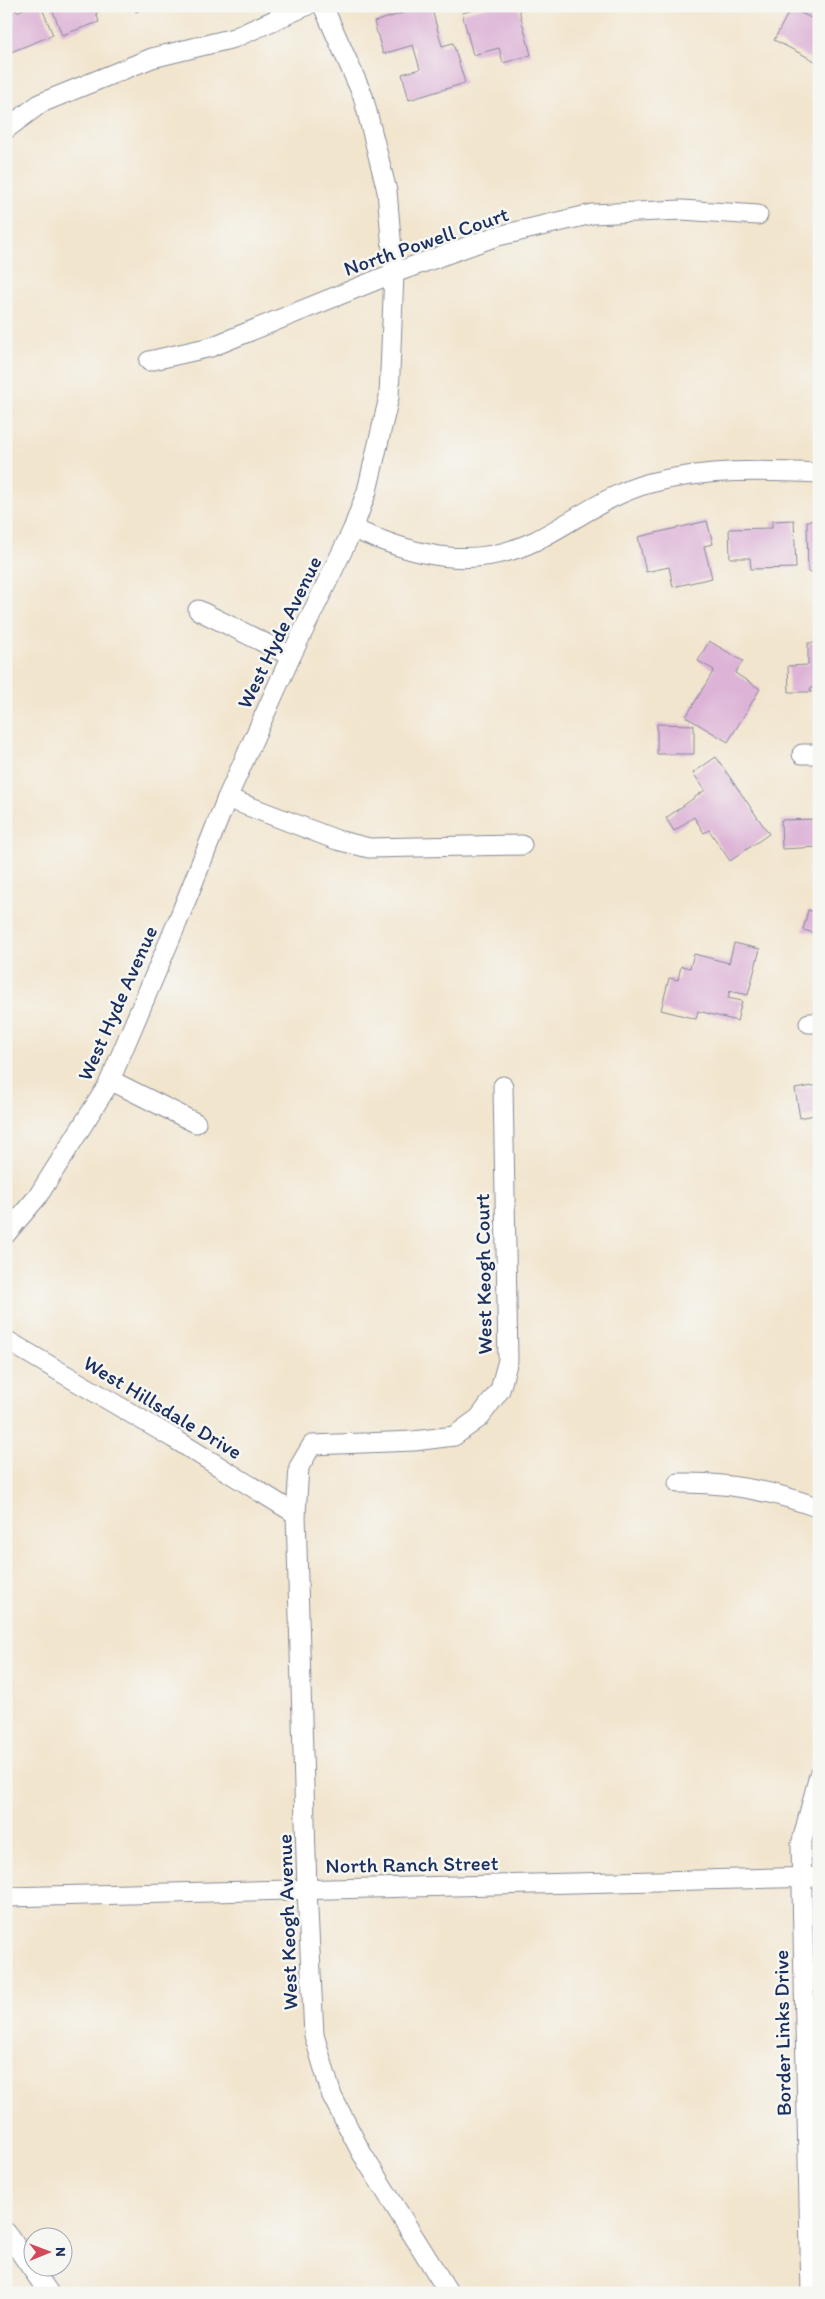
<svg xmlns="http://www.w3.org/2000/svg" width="825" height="2299" font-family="Itim,sans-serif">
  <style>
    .building { fill: #ddb4d7 }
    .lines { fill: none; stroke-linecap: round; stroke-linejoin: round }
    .street-casing { stroke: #868a96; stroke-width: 21 }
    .street { stroke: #fff; stroke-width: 19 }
    .labels { text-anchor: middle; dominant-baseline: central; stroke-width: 5; stroke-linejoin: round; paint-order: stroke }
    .street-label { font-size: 21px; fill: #1b2f5e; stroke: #f6f6f2 }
  </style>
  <rect width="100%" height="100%" fill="#f6f6f2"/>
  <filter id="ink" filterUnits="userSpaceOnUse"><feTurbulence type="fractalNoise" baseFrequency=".02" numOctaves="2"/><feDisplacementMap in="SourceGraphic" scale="10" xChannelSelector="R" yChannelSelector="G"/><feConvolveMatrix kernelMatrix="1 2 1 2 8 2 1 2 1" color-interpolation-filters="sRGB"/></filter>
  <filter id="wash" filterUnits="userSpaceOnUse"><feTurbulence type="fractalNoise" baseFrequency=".0096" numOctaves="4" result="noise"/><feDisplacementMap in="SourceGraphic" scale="20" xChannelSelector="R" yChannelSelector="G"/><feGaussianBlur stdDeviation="1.12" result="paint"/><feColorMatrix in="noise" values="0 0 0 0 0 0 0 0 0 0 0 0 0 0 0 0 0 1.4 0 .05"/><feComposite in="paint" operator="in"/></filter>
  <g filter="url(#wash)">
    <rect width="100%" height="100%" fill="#f2e5ce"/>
    <g id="blocks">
      <g class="building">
        <polygon points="15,6 17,12 30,6 41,6 53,35 6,54 6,7"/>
        <polygon points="51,6 111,6 96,12 99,22 62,35"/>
        <polygon points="134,6 150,6 136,12"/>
        <polygon points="404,6 431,6 442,46 453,43 465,83 409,100 402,74 420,69 413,45 383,54 374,22 403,13 401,7"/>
        <polygon points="490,6 518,6 531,55 503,63 499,48 473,55 462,13"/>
        <polygon points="791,8 819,22 819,63 774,40"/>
        <polygon points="794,520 796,568 751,569 750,558 730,558 729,529 772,528 772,521"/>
        <polygon points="819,520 819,571 808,572 807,521"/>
        <polygon points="707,521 713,544 704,546 712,578 673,587 669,567 646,572 638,537"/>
        <polygon points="709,641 743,661 735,673 760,689 728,742 686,717 714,670 698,661"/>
        <polygon points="808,643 819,643 819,688 810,688 811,692 789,692 788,666 808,665"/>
        <polygon points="657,724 694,725 694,754 657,754"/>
        <polygon points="716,757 769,834 730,861 709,830 704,833 694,817 674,831 666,818 705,790 693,773"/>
        <polygon points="819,819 819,847 782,849 781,820"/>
        <polygon points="808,910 819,913 819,934 803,930"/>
        <polygon points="734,943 760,949 748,995 730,991 728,998 742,1001 737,1021 698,1011 696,1019 661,1010 669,978 678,980 681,966 690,968 694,954 729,963"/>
        <polygon points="819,1085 819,1114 800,1118 795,1089"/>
      </g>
    </g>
  </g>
  <g filter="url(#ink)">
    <use href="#blocks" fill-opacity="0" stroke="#868a96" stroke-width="1"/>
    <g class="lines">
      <g class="street-casing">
        <g id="street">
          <polyline points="6,129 41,103 152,58 234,38 306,6"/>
          <polyline points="149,361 211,347 394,273 494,237 592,214 682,210 758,215"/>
          <path d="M353,529c63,26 117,43 182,12 38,-19 73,-47 115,-58 55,-14 112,-13 169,-10"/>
          <polyline points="198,610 291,656"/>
          <polyline points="802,754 819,754"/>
          <polyline points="227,798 337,840 369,848 522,845"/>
          <polyline points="809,1023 819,1023"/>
          <polyline points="110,1080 196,1123"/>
          <polyline points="6,1234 38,1196 108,1085 177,923 227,798 291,656 353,529 367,491 389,397 394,273 387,191 363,96 323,6"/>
          <polyline points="6,1340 173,1438 296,1514"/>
          <path d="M678,1483c48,-1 95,8 141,25"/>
          <polyline points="6,1897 819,1877"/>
          <polyline points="6,2232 49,2293"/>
          <polyline points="449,2293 361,2152 332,2096 314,2035 307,1889 296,1514 299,1467 312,1445 414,1441 454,1436 479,1418 500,1390 508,1360 503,1086"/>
          <polyline points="811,2293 801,1845 819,1775"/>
        </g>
      </g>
      <use href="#street" class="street"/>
    </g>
  </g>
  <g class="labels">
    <g class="street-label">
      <text transform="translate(426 241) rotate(-19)">North Powell Court</text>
      <text transform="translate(279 632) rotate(-64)">West Hyde Avenue</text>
      <text transform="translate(117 1003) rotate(-66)">West Hyde Avenue</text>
      <text transform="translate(483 1274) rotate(-91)">West Keogh Court</text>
      <text transform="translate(163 1407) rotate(31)">West Hillsdale Drive</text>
      <text transform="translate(412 1864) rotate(-1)">North Ranch Street</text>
      <text transform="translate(287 1922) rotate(-92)">West Keogh Avenue</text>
      <text transform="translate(782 2033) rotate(-91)">Border Links Drive</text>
    </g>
  </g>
  <rect width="825" height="2299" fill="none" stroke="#f6f6f2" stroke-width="25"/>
  <g transform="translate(48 2252) rotate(89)"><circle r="24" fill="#f6f6f2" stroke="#9ea6b7"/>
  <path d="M0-4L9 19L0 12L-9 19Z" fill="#d1495b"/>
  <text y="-8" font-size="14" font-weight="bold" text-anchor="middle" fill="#1b2f5e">N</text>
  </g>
</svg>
